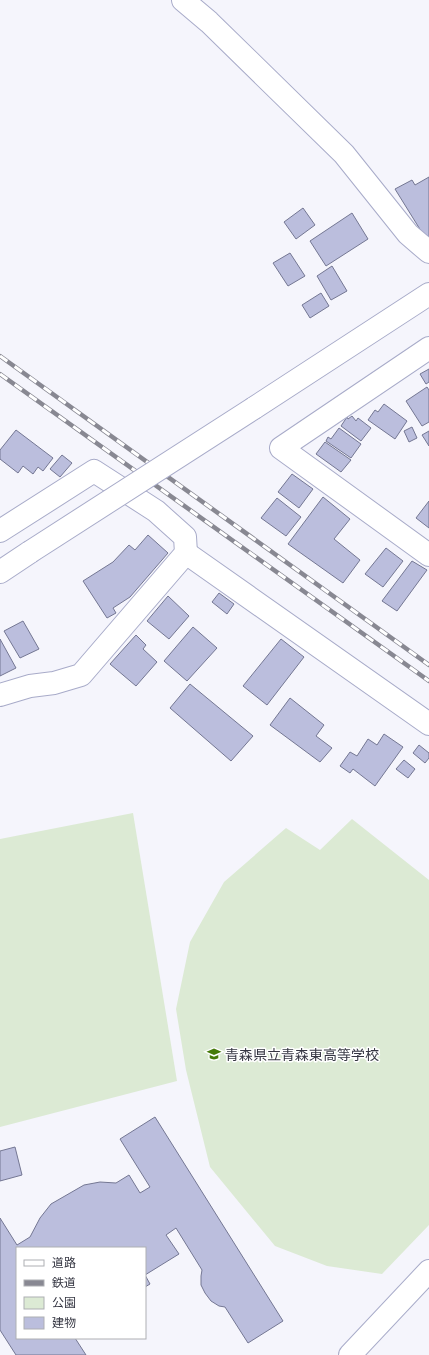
<svg xmlns="http://www.w3.org/2000/svg" width="429" height="1355" font-family="'PT Serif','Noto Sans JP',serif">
  <style>
    .green { fill: #dcead4 }
    .building { fill: #bbbedd; stroke: #747793 }
    .lines { fill: none; stroke-linecap: round; stroke-linejoin: round }
    .minor-casing { stroke: #a8abc9; stroke-width: 24 }
    .minor { stroke: #fff; stroke-width: 22 }
    .rail-casing { stroke: #888892; stroke-width: 4.5 }
    .rail { stroke: #fff; stroke-width: 3; stroke-dasharray: 9; stroke-linecap: butt }
    .minor-bridge-casing { stroke: #a8abc9; stroke-width: 24; stroke-linecap: butt }
    .minor-bridge { stroke: #fff; stroke-width: 22 }
    .labels { text-anchor: middle; dominant-baseline: central; stroke-width: 3; stroke-linejoin: round; paint-order: stroke }
    .poi-label { font-size: 14px; fill: #353642; stroke: #fff; text-anchor: start }
  </style>
  <rect width="100%" height="100%" fill="#f5f5fc"/>
  <g class="green">
    <polygon points="133,813 177,1081 0,1127 0,839"/>
    <polygon points="352,819 429,880 429,1225 382,1274 327,1266 275,1246 210,1167 186,1070 176,1009 190,942 224,882 286,828 320,850"/>
  </g>
  <g class="building">
    <polygon points="429,177 429,237 426,239 395,189 412,180 415,185"/>
    <polygon points="303,208 315,225 296,239 284,222"/>
    <polygon points="352,213 368,239 326,266 310,241"/>
    <polygon points="290,253 305,276 288,286 273,263"/>
    <polygon points="332,266 347,291 331,300 317,276"/>
    <polygon points="321,293 329,306 310,318 302,305"/>
    <polygon points="429,369 429,382 426,384 420,374"/>
    <polygon points="427,387 429,390 429,422 422,426 406,401"/>
    <polygon points="384,404 407,421 395,439 368,420 375,410 378,412"/>
    <polygon points="352,416 356,421 358,418 371,428 361,441 341,426 347,417 348,419"/>
    <polygon points="412,427 417,438 409,442 404,431"/>
    <polygon points="339,428 361,444 351,458 326,441 328,437 331,439"/>
    <polygon points="16,430 53,458 43,471 38,467 33,474 23,466 18,473 0,459 0,450"/>
    <polygon points="429,431 429,446 422,435"/>
    <polygon points="325,442 351,460 341,472 316,454"/>
    <polygon points="62,455 72,463 60,477 50,469"/>
    <polygon points="292,474 313,489 299,508 278,492"/>
    <polygon points="323,497 350,519 334,539 360,560 343,583 288,544"/>
    <polygon points="277,498 301,517 286,536 261,518"/>
    <polygon points="429,501 429,528 416,518"/>
    <polygon points="148,535 168,553 130,597 113,608 116,613 107,618 83,581 113,562 129,545 135,550"/>
    <polygon points="386,548 403,561 383,587 365,574"/>
    <polygon points="412,561 427,570 397,611 382,601"/>
    <polygon points="219,593 234,604 227,614 212,602"/>
    <polygon points="168,596 189,616 169,639 147,621"/>
    <polygon points="23,621 39,649 20,658 4,631"/>
    <polygon points="193,627 217,648 187,681 164,661"/>
    <polygon points="136,635 146,645 143,649 157,662 136,686 110,664"/>
    <polygon points="0,639 16,668 0,676"/>
    <polygon points="281,639 304,657 267,705 243,686"/>
    <polygon points="190,684 253,736 231,761 170,708"/>
    <polygon points="290,698 324,725 316,736 332,748 320,762 270,725"/>
    <polygon points="384,734 403,747 375,786 353,769 350,773 340,766 350,752 357,756 368,739 377,745"/>
    <polygon points="419,745 429,753 429,758 425,763 413,753"/>
    <polygon points="404,760 415,769 408,778 396,769"/>
    <polygon points="155,1117 283,1321 248,1343 225,1307 219,1306 211,1301 205,1293 201,1285 201,1276 202,1270 176,1228 166,1235 179,1254 145,1275 150,1284 145,1287 145,1248 17,1248 17,1338 75,1338 86,1355 16,1355 0,1330 0,1218 17,1245 30,1237 40,1218 51,1204 84,1185 100,1182 116,1183 129,1175 140,1193 150,1187 120,1139"/>
    <polygon points="15,1147 22,1175 0,1181 0,1151"/>
  </g>
  <g class="lines">
    <g class="minor-casing">
      <g id="minor">
        <polyline points="183,0 209,22 344,154 408,234 429,252"/>
        <polyline points="429,348 281,448 429,555"/>
        <polyline points="254,408 429,294"/>
        <polyline points="0,531 94,471 156,511 185,537 186,553 81,675 54,683 30,686 0,695"/>
        <polyline points="186,553 429,724"/>
        <polyline points="0,572 30,552"/>
        <polyline points="350,1355 429,1271"/>
      </g>
    </g>
    <use href="#minor" class="minor"/>
    <g class="rail-casing">
      <g id="rail">
        <polyline points="0,356 429,665"/>
        <polyline points="0,374 429,681"/>
      </g>
    </g>
    <use href="#rail" class="rail"/>
    <g class="minor-bridge-casing">
      <polyline id="minor-bridge" points="30,552 254,408"/>
    </g>
    <use href="#minor-bridge" class="minor-bridge"/>
  </g>
  <defs>
    <g id="school-bare" transform="scale(1.08)"><path d="M0-5L7-2L0 1L-7-2ZM-4 1L0 2.5L4 1V4Q0 6-4 4Z" fill="#467a0a" stroke="#fff" stroke-width="2.5" paint-order="stroke"/></g>
  </defs>
  <g fill-rule="evenodd">
    <use href="#school-bare" x="214" y="1054"/>
  </g>
  <g class="labels">
    <g class="poi-label">
      <text x="225" y="1054">青森県立青森東高等学校</text>
    </g>
  </g>
  <rect x="16" y="1247" width="130" height="92" fill="#ffffff" stroke="#aeafb3"/>
  <rect x="24" y="1260" width="20" height="6" fill="#ffffff" stroke="#aeafb3"/>
  <text x="52" y="1267" font-size="12" fill="#353642">道路</text>
  <rect x="24" y="1280" width="20" height="6" fill="#888892" stroke="#aeafb3"/>
  <text x="52" y="1287" font-size="12" fill="#353642">鉄道</text>
  <rect x="24" y="1297" width="20" height="12" fill="#dcead4" stroke="#aeafb3"/>
  <text x="52" y="1307" font-size="12" fill="#353642">公園</text>
  <rect x="24" y="1317" width="20" height="12" fill="#bbbedd" stroke="#aeafb3"/>
  <text x="52" y="1327" font-size="12" fill="#353642">建物</text>
</svg>
